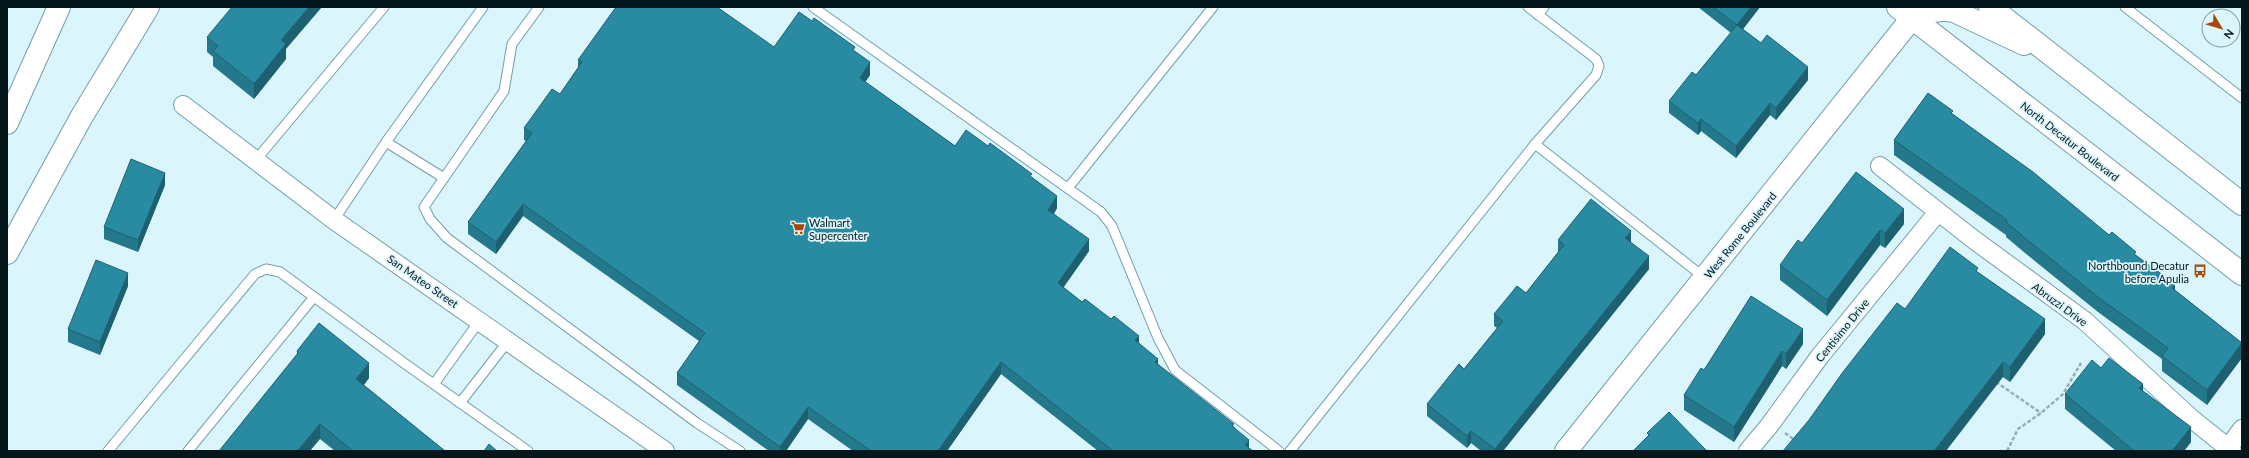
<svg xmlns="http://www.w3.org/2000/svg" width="2249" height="458" font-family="Lato,sans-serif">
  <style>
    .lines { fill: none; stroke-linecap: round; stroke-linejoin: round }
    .service-casing { stroke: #749eaa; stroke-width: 11 }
    .minor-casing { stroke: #749eaa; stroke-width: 20 }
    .tertiary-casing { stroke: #749eaa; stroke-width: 24 }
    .secondary-casing { stroke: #749eaa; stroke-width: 24 }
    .motorway-casing { stroke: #749eaa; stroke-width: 24 }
    .path { stroke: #97aeb6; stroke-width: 2.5; stroke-dasharray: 4 2; stroke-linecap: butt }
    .service { stroke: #fff; stroke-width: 9 }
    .minor { stroke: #fff; stroke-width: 18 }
    .tertiary { stroke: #fff; stroke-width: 22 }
    .secondary { stroke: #fff; stroke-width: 22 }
    .motorway { stroke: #fff; stroke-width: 22 }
    .wall { fill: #23788b }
    .shaded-wall { fill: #1d6171 }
    .building { fill: #298ba2; stroke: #1d6171 }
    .labels { text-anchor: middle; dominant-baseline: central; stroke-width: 3.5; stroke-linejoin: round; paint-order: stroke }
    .street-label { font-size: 11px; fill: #06171c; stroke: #dbf5fd }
    .poi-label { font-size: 11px; fill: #06171c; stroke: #dbf5fd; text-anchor: start }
  </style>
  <rect width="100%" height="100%" fill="#dbf5fd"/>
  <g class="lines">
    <g class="service-casing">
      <g id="service">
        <polyline points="539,7 512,44 504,91 424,207 430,219 447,238 697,423 740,451"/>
        <polyline points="813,7 1101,212 1112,226 1158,338 1175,370 1279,451"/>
        <polyline points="1528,7 1596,59 1599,66 1596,75 1535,144 1705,278"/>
        <polyline points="2125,7 2242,98"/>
        <polyline points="1538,15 1544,7"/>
        <polyline points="386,142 444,178"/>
        <polyline points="255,161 384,7"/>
        <polyline points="1068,188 1213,7"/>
        <polyline points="334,220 386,142 483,7"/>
        <polyline points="434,384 480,320"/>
        <polyline points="460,403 509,340"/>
        <polyline points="108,451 255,274 266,269 280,272 404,363 528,451"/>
        <polyline points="188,451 314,297"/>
        <polyline points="1290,451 1535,144"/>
      </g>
    </g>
    <g class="minor-casing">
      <g id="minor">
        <polyline points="183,105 334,220 665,451"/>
        <polyline points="1880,166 1973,239 2085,321 2192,419 2232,451"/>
        <polyline points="1748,451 1769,426 1820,356 1938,212"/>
        <polyline points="2226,451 2242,429"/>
      </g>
    </g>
    <g class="tertiary-casing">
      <polyline id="tertiary" points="1566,451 1912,18"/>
    </g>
    <g class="secondary-casing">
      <g id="secondary">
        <polyline points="1898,7 2242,274"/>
        <polyline points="1990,7 2242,204"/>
        <path d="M1912,18c15,-6 26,-10 42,-7l70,33"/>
      </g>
    </g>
    <g class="motorway-casing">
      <g id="motorway">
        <polyline points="7,123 59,7"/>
        <polyline points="7,253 82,116 148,7"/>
      </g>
    </g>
    <g class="path">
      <polyline points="1996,382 2041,413"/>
      <polyline points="1785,433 1796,441"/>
      <polyline points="2007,451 2018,429 2041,413 2063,394 2081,363"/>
    </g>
    <use href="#service" class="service"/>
    <use href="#minor" class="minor"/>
    <use href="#tertiary" class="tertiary"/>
    <use href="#secondary" class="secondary"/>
    <use href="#motorway" class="motorway"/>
  </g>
  <g class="wall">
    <polygon points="1698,7 1760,7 1743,29 1808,80 1776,120 1770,115 1736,158 1701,131 1698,135 1669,113 1669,101 1696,75 1731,33"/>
    <polygon points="207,37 286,49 286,59 254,99 213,66 213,57 207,52"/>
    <polygon points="774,47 855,52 870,75 865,82 955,146 1032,178 1057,208 1054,214 1089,251 1063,288 1082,302 1139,343 1158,365 1234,427 1249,448 1253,451 1098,451 1001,374 947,451 853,451 808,419 786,451 769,451 677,385 677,373 699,341 523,216 496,254 468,234 468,222 526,141 524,140 524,128 560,94 578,68 578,60"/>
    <polygon points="1953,114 2109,235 2136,255 2175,290 2242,343 2207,405 2162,371 2162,359 2098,312 2025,253 2006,237 2006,235 1894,155 1894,140"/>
    <polygon points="165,185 138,252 104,239 104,227"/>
    <polygon points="1904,224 1885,248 1880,245 1827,316 1780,280 1780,265 1802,243"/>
    <polygon points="1558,240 1631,242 1649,269 1503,451 1481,451 1471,443 1467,448 1427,416 1427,404 1464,369 1497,328 1494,326 1494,314 1526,293 1558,252"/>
    <polygon points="1978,273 2045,334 2010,382 1905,309"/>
    <polygon points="128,286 100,355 68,342 68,329"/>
    <polygon points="1803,344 1786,369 1782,366 1734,442 1684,410 1684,395 1704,370"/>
    <polygon points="297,351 369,378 364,385 445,451 335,451 320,439 297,355"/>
    <polygon points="2101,368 2143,391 2191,442 2184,451 2116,451 2065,409 2065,394"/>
  </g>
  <g class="shaded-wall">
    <polygon points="309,7 322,7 286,49 286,59 254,99 254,84 281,40"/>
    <polygon points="1751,7 1760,7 1737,37 1737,25"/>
    <polygon points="870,62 870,75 860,90 860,78"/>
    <polygon points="1808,67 1808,80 1776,120 1776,108"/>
    <polygon points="1770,103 1770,115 1736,158 1736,146"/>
    <polygon points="1701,119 1701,131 1698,135 1698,123"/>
    <polygon points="165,173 165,185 138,252 138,240"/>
    <polygon points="1057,196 1057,208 1048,222 1048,210"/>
    <polygon points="523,204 523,216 496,254 496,242"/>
    <polygon points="1904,209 1904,224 1885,248 1885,233"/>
    <polygon points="1880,230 1880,245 1827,316 1827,300"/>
    <polygon points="1631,231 1631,243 1625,238"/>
    <polygon points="1089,239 1089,251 1058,295 1058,283"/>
    <polygon points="1649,256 1649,269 1503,451 1495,451 1495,449"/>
    <polygon points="128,273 128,286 100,355 100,342"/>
    <polygon points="2175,284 2175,299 2172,288"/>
    <polygon points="2045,319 2045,334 2010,382 2010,367"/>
    <polygon points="1803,329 1803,344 1786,369 1786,354"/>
    <polygon points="1139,336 1139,348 1135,340"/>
    <polygon points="2242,343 2242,358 2207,405 2207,390"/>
    <polygon points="1782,351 1782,366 1734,442 1734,427"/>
    <polygon points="1158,359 1158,371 1155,362"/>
    <polygon points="1001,362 1001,374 947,451 938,451"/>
    <polygon points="2003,362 2003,377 1946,451 1934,451"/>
    <polygon points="369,363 369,378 356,394 356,379"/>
    <polygon points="2143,384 2143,399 2139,388"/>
    <polygon points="808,407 808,419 786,451 780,451 780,447"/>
    <polygon points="320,424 320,439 310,451 297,451"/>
    <polygon points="2191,427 2191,442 2184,451 2172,451"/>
    <polygon points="1471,431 1471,443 1467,448 1467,436"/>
    <polygon points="1249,440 1249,451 1245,445"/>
  </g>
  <g class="building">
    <polygon points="232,7 309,7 281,40 286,44 254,84 213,51 218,46 207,37"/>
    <polygon points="616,7 717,7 774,47 799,12 812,21 814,18 855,47 853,50 870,62 860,78 955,146 966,130 988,146 990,143 1032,174 1030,176 1057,196 1048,210 1089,239 1058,283 1082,302 1085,299 1111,319 1114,316 1139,336 1135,340 1158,359 1155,362 1234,424 1232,426 1249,440 1245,445 1253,451 1113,451 1001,362 938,451 871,451 808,407 780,447 677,373 705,333 523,204 496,242 468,222 532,133 524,128 552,89 560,94 582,62 578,60"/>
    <polygon points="1713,7 1751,7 1737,25"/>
    <polygon points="1737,25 1761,43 1767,35 1808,67 1776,108 1770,103 1736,146 1701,119 1698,123 1669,101 1692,72 1696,75"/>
    <polygon points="1928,93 1953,111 1951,113 2033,172 2109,235 2112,232 2136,252 2134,254 2175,284 2172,288 2242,343 2207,390 2162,356 2168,348 2098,297 2025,238 2006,222 2007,220 1894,140"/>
    <polygon points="131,159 165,173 138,240 104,227"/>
    <polygon points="1856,172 1904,209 1885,233 1880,230 1827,300 1780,265 1798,240 1802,243"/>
    <polygon points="1591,199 1631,231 1625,238 1649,256 1495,449 1471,431 1467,436 1427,404 1459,364 1464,369 1503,321 1494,314 1517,286 1526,293 1564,245 1558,240"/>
    <polygon points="1950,247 1978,268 1976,271 2045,319 2010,367 2003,362 1934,451 1783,451 1809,420 1843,372 1897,303 1905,309"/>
    <polygon points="96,260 128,273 100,342 68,329"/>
    <polygon points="1751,296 1803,329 1786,354 1782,351 1734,427 1684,395 1701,368 1704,370"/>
    <polygon points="319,323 369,363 356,379 445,451 353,451 320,424 297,451 219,451 298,353 297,351"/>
    <polygon points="2109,358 2143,384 2139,388 2191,427 2172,451 2132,451 2133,450 2065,394 2092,360 2101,368"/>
    <polygon points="1669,412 1707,451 1633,451 1649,435 1647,433"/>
    <polygon points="489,444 497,451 484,451"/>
  </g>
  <defs>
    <g id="supermarket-bare" transform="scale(1.08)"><path d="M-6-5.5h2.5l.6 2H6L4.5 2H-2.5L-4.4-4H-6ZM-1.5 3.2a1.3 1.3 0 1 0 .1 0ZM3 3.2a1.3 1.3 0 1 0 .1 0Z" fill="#a84800" stroke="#dbf5fd" stroke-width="2.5" paint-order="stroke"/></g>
    <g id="bus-bare" transform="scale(1.08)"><path d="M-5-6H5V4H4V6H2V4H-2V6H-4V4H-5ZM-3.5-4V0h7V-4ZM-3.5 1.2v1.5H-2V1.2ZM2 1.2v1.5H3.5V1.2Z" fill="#a84800" stroke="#dbf5fd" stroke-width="2.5" paint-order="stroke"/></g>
  </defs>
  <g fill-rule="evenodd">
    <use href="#supermarket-bare" x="798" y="228"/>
    <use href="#bus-bare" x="2200" y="271"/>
  </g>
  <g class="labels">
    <g class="street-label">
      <text transform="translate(2070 141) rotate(38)">North Decatur Boulevard</text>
      <text transform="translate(1740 235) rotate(-51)">West Rome Boulevard</text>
      <text transform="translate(423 281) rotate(35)">San Mateo Street</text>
      <text transform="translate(2060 304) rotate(36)">Abruzzi Drive</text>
      <text transform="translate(1842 330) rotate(-51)">Centisimo Drive</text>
    </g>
    <g class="poi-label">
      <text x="809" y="222">Walmart<tspan x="809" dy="13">Supercenter</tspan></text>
      <text x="2189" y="265" text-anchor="end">Northbound Decatur<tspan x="2189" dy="13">before Apulia</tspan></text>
    </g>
  </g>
  <rect width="2249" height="458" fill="none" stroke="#06171c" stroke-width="16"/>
  <g transform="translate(2221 28) rotate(128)"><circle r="19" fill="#dbf5fd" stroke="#869ca3"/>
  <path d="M0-3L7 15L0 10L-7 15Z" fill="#a84800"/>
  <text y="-6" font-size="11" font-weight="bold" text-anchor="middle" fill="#06171c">N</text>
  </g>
</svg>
